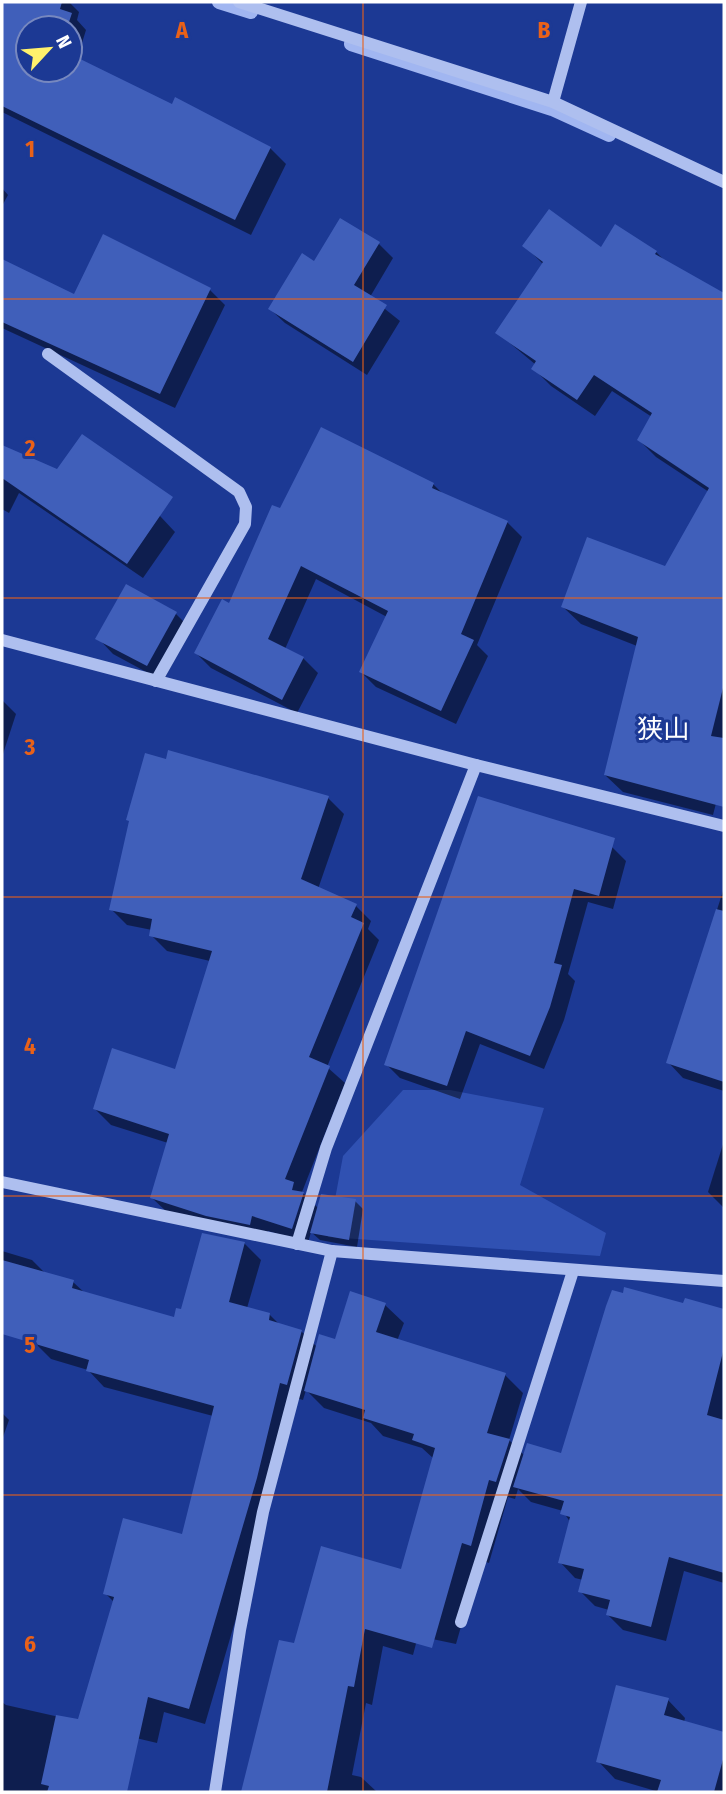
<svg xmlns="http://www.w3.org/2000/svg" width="726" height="1794" font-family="'Fira Sans Condensed','Noto Sans JP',sans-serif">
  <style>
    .green { fill: #3051b2 }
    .shadow { fill: #0007; fill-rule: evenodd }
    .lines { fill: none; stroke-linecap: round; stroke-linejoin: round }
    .stream { stroke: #a1b6f1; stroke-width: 14 }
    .building { fill: #405fba }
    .minor { stroke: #aebfef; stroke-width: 12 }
    .grid { fill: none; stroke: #e96118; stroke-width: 2; stroke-opacity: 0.55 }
    .labels { text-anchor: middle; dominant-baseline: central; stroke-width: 6; stroke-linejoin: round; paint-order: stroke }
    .quarter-label { font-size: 26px; fill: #fff; stroke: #1c3994 }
    .grid-label { font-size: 23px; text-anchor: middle; font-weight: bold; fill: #e96118; stroke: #1c3994; stroke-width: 6; stroke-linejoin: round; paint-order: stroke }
  </style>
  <rect width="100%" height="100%" fill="#1c3994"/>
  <polygon class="green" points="403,1090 450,1090 544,1108 520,1185 606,1233 600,1256 328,1237 343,1156"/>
  <g class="shadow">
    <path d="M2,2h67l10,10 -2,8 9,10 -9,29 96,47 97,42 16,16 -35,71 -249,-123zM28,28h42v42h-42z"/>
    <polygon points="2,188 8,195 2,206"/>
    <polygon points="104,236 210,290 225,305 175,408 2,328 2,261 75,296"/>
    <polygon points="379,244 393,258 370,297 400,321 367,375 285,323 270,309 315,263"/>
    <polygon points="525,246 656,252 666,262 724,295 724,772 713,815 623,792 605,775 637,646 581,624 563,607 666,568 709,492 656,457 639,440 652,417 612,391 595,416 551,386 534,369 536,365 498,333 544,265"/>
    <polygon points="2,447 160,516 175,532 143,578 19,493 9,513 2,509"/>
    <polygon points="433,484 444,495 507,522 522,537 477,645 488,656 456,724 376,687 361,672 387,617 316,579 285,649 303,658 318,673 297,713 211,668 196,653 230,605 281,511"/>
    <polygon points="176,614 191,629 163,681 113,654 98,638"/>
    <polygon points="2,700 16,714 2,757"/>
    <polygon points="170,753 328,798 344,814 318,889 356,906 371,921 368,929 379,940 327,1067 345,1083 302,1192 319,1209 355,1201 363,1209 357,1247 320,1240 311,1232 308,1243 268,1231 265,1240 168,1213 152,1198 168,1143 111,1125 95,1109 176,1071 210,961 167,951 151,935 152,930 127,925 111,909"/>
    <polygon points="612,847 626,861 613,909 588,902 568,974 575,981 564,1020 544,1069 480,1044 460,1099 400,1078 386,1064"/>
    <polygon points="724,888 724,1091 683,1078 668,1062"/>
    <polygon points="724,1141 724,1208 708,1192"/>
    <polygon points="244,1243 261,1260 247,1308 269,1314 280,1325 301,1331 317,1347 336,1341 385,1305 404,1323 397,1341 505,1375 523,1393 509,1440 525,1456 562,1455 685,1305 722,1310 724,1583 684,1571 666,1641 623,1630 608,1615 609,1610 595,1606 580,1591 583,1580 575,1578 560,1562 570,1522 563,1511 531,1502 518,1489 515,1499 508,1497 489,1563 480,1560 456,1644 418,1636 413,1655 383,1646 372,1705 366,1703 352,1775 361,1777 377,1792 243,1792 280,1642 295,1645 402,1571 434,1459 422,1448 383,1436 371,1423 324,1408 306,1390 303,1400 296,1398 272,1495 205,1724 164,1712 157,1743 98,1729 114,1602 105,1593 183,1537 213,1416 104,1387 88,1370 51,1359 34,1342 39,1327 2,1316 2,1251 32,1260 46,1274 73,1282 86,1294 175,1319"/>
    <polygon points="2,1413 9,1420 2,1440"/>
    <polygon points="668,1700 685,1718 684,1722 724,1733 724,1792 659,1792 615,1779 598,1761"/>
    <polygon points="2,1702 6,1705 86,1723 103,1740 89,1792 2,1792"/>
  </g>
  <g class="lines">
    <g class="stream">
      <polyline points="219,2 251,12"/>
      <polyline points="351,44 552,109 609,135"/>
    </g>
  </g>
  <g class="building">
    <polygon points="2,2 62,2 60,9 72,13 67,28 28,28 28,70 70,70 70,54 172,104 175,97 271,147 235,220 2,106"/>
    <polygon points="549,209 601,247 615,224 657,251 655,254 724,293 724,684 711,736 724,738 724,807 604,775 638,637 561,607 587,537 665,566 709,488 637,440 652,413 594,375 577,400 531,369 536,361 495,333 543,262 522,246"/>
    <polygon points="340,218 380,242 354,285 387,305 353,362 268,309 302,253 314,261"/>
    <polygon points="103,234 211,288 160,394 2,322 2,259 74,294"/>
    <polygon points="321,427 434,483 432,488 508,521 461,634 474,640 441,711 359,672 388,611 301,566 268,639 304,657 282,700 194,653 222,599 229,603 272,505 280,508"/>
    <polygon points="82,434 173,497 127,564 2,478 2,445 57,469"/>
    <polygon points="126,584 177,612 147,666 95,639"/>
    <polygon points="168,750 329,796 301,879 357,904 351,917 364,923 309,1057 330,1066 285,1179 294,1182 292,1190 304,1192 292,1229 252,1216 250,1225 206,1216 150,1198 169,1134 93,1109 112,1048 175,1069 212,951 149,936 152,919 109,910 129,821 126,820 145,753 166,759"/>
    <polygon points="478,796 615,838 599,896 574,889 554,963 562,965 550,1007 530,1056 466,1031 447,1086 384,1065"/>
    <polygon points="716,909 724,911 724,1082 666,1063"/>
    <polygon points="321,1194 356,1199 349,1240 310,1233"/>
    <polygon points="202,1233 245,1242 229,1302 270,1313 269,1320 302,1330 287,1385 280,1383 257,1478 189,1709 148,1697 127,1792 47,1792 49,1786 41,1784 56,1715 78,1719 114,1597 103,1594 123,1518 182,1534 214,1406 86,1371 89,1360 2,1334 2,1260 74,1280 72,1288 174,1317 176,1308 181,1309"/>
    <polygon points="624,1287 683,1303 685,1298 724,1309 724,1348 707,1415 724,1420 724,1573 669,1557 651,1627 606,1615 610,1600 578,1592 584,1569 558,1563 570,1517 560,1514 564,1501 513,1487 527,1443 561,1453 606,1306 612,1290 623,1293"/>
    <polygon points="350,1291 386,1303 376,1332 506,1373 487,1433 510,1439 496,1482 489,1480 471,1546 462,1543 432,1648 365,1629 354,1687 348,1686 327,1792 241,1792 279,1640 294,1643 321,1546 401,1569 435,1448 412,1440 414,1434 363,1418 365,1410 304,1391 319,1334 335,1339"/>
    <polygon points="616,1685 669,1698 664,1715 724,1732 724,1756 714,1792 657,1792 661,1780 596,1762"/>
  </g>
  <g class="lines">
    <g class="minor">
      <polyline points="239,2 553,102 724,182"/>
      <polyline points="553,102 581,2"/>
      <polyline points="48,354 239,492 246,507 245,524 156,681"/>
      <polyline points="2,640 476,765 724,826"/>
      <polyline points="2,1182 332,1251 724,1281"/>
      <polyline points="297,1244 326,1148 476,765"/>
      <polyline points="461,1622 573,1271"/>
      <polyline points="215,1792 240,1630 263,1512 332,1251"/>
    </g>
  </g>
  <path class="grid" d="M363,2v1790M2,299h722M2,598h722M2,897h722M2,1196h722M2,1495h722"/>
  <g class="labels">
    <g class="quarter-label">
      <text x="663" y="729">狭山</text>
    </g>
  </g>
  <g class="grid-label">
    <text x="182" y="38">A</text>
    <text x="544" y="38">B</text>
    <text x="30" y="157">1</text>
    <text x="30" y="456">2</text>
    <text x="30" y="755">3</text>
    <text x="30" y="1054">4</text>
    <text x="30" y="1353">5</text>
    <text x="30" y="1652">6</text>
  </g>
  <rect width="726" height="1794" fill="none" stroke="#ffffff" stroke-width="7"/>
  <g transform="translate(49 49) rotate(64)"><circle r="33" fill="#1c3994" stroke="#7788bf" stroke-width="2"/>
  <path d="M0-5L12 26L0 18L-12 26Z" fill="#fff16c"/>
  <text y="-10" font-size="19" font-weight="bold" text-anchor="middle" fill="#ffffff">N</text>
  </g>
</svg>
